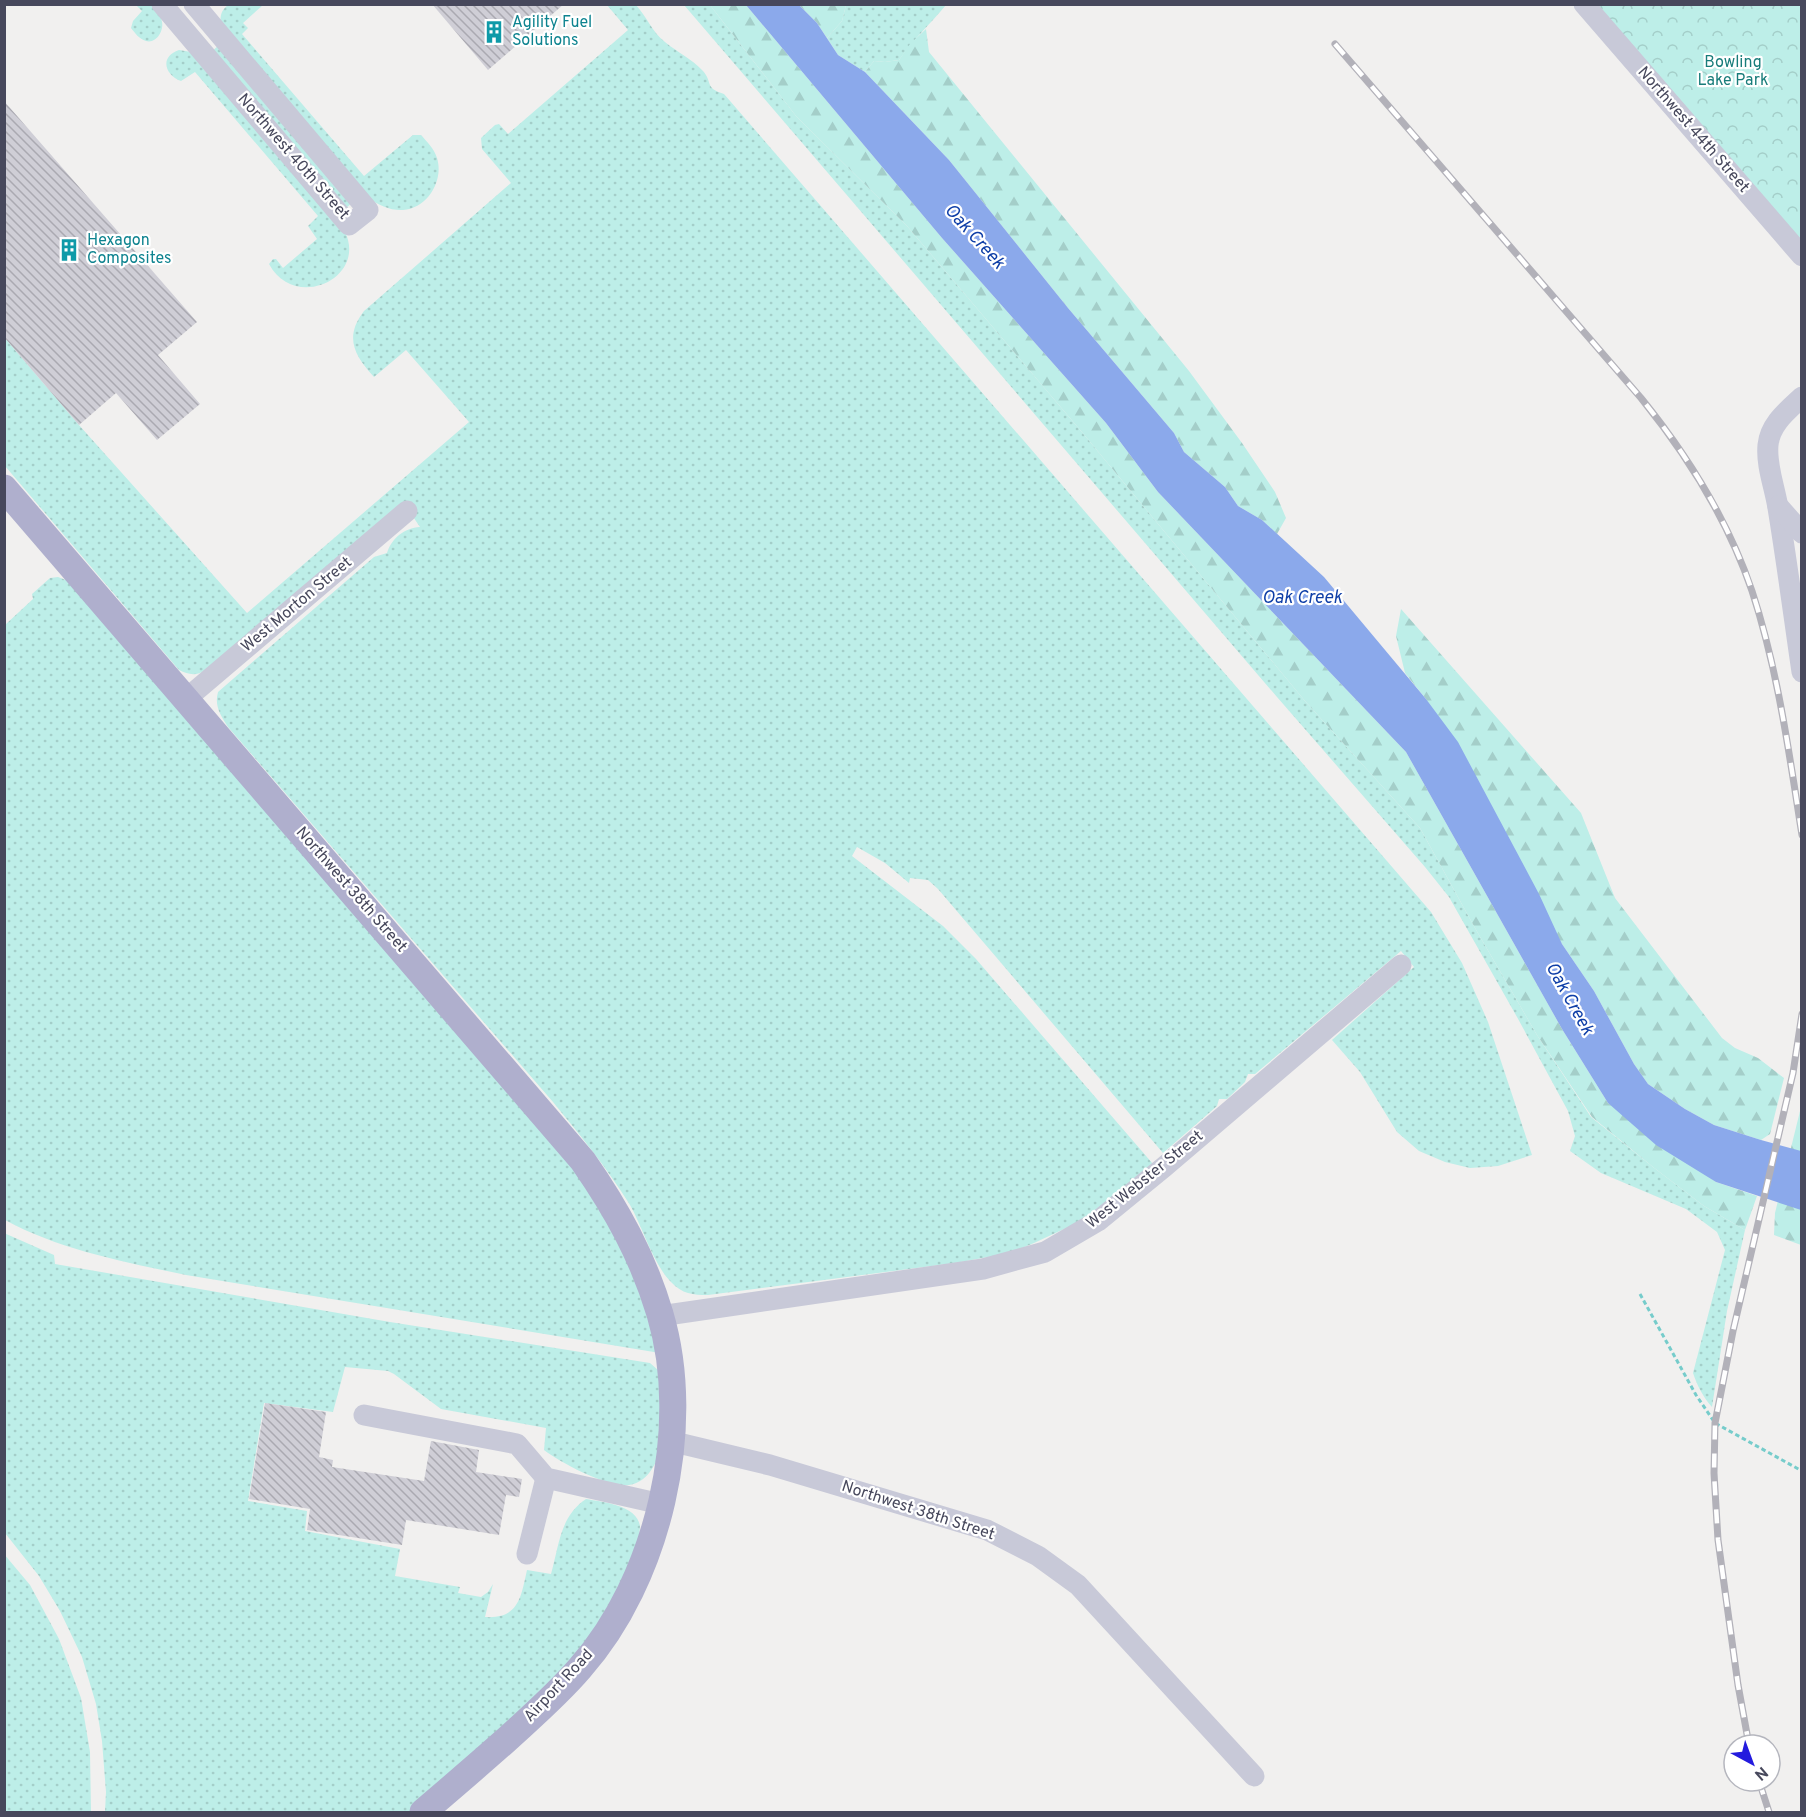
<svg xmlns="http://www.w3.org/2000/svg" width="1806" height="1817" font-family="Overpass,sans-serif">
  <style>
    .grass { fill: url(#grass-dots) }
    .forest { fill: url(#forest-firs) }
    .park { fill: url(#park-crowns) }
    .water { fill: #8ba9eb }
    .building { fill: url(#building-back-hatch) }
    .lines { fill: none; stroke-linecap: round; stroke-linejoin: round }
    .path { stroke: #76cccb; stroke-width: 3; stroke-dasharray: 4.5 3; stroke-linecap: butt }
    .minor { stroke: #c8c9d8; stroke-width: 21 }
    .major { stroke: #afafcd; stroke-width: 27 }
    .rail-casing { stroke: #b2b1b9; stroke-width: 7 }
    .rail { stroke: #fff; stroke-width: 4.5; stroke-dasharray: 14; stroke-linecap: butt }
    .labels { text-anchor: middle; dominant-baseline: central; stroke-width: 4.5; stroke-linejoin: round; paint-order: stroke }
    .culture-label { font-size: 16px; fill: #0d838f; stroke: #fff; text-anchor: start }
    .park-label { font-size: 16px; fill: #187c7a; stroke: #fff }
    .street-label { font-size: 16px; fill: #47485c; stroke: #fff }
    .water-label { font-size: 18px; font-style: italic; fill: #0e3ea7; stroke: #fff }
  </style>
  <defs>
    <pattern id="grass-dots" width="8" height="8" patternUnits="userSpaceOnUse" patternTransform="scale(1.5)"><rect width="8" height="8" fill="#bdeee8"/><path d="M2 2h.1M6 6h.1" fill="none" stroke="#a4cec9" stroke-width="1.8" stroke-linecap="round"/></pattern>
    <pattern id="forest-firs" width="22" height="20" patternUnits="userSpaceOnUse" patternTransform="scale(1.5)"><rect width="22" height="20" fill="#bdeee8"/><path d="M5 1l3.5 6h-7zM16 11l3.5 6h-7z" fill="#a4cec9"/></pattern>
    <pattern id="park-crowns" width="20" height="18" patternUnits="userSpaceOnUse" patternTransform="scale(1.5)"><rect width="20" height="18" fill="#bdeee8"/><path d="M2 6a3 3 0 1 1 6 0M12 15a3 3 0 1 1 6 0" fill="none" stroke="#a4cec9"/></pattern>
    <pattern id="building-back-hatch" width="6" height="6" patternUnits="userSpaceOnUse" patternTransform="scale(1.5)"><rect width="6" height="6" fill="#cfced6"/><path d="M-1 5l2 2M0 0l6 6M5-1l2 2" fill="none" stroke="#aaa9b1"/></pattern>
  </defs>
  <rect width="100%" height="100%" fill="#f1f0ef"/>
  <g class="grass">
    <path d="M136,5h17c4,5 8,10 9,17 2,9 -6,22 -16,19 -7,-2 -11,-8 -15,-13l2,-7 9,-10z"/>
    <path d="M228,5h35l-20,18 5,5 -6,6 122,142 49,-41h8c6,7 13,13 16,23 7,22 -9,50 -34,52 -12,1 -24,-5 -35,-12l-147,-171c-1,-9 -1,-16 7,-22z"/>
    <path d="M607,5h29c11,12 16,27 29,37 12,10 27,17 38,29 10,11 1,17 21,23l707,818 31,51 26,59 44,133 -34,11 -28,2 -25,-6 -26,-11 -22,-19 -37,-60 -28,-32 82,-73 -13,-16 -146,123h-7l-3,8 -18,17h-8l-2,7 -54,47 -225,-264 -10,-9 -18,-2 -1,5 -24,-20 -28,-16 -5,9 91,70 33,33 177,205 -42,36 -34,23 -43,20 -24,10 -55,10 -247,32c-15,0 -26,-1 -37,-13 -18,-18 -28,-54 -41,-77 -23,-37 -50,-70 -77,-103l-325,-375c-7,-11 -14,-21 -10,-35l156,-135 13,-4c5,-15 17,-25 33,-26l-15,-22 -199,165c-10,6 -17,5 -27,0l-174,-204 -1,-129 75,88 168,188 222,-191 -63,-72 -32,27c-20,-22 -30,-40 -10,-66l147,-128 -29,-34 -1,-11 14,-13 4,-1 9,10 120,-104z"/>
    <path d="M684,5h26l86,111 111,110 174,205 224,270 115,127 55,100 62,107 54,82 62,50 51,39 41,24 -18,81 -15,96c-9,-10 -15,-22 -19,-34l32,-123 -8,-18 -31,-23 -85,-36 -31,-22 5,-15 -7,-25 -51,-94 -68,-120 -24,-30 -148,-170z"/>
    <path d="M846,5h100c-15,18 -33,35 -47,55l-14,2 -11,-1 -9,11 -27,-17 -11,-17 15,-17z"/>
    <polygon points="219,45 354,201 344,210 209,54"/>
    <path d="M179,50l12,2 152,175c1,4 4,8 5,13 11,42 -55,69 -79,24l4,-5h3l7,9 34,-29 -9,-13 10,-10 -123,-144 -14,9c-16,-6 -22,-24 -2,-31z"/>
    <path d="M58,577l13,5 488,563 78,126 23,82 -474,-78c-61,-13 -126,-25 -181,-55v-595l28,-26 -1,-5 18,-16z"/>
    <path d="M4,1233l50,22 1,9 335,58 260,41 8,7 3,7c0,19 -1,38 -2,56 0,8 1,17 -1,24 -5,13 -14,26 -29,28 -21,3 -68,-22 -85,-35l2,-22 -105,-19 -47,-35 -6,-3 -43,-4 -12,45 -69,-9 -16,98 59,10 -2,20 95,18 -5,27 65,11 -2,6 23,4 7,-5 5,-8 -8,33c34,2 36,-20 42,-47l24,4c8,-28 9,-58 35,-75 16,3 51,6 54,27 0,3 -1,7 -1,10 0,5 1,10 2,15l-61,105 -169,156h-306l1,-20 -4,-51 -6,-37 -14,-47 -22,-46 -21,-35 -34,-43z"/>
    <polygon points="4,1554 30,1585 59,1639 81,1698 90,1752 91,1812 5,1812"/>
  </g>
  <g class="forest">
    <polygon points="710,5 746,5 942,238 1106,423 1158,492 1406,752 1562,1029 1608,1103 1716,1182 1757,1196 1745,1230 1704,1206 1653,1167 1592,1117 1537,1035 1475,928 1420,828 1305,701 1081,431 907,226 796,116"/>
    <polygon points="799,5 846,5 842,21 827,38 817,23"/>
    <polygon points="926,29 929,52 1189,371 1242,443 1275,492 1286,518 1277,534 1262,520 1238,506 1225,487 1184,452 1174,433 1068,308 949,160 865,72 874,61 885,62 899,60 910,44"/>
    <polygon points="1401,609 1581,813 1615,898 1722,1038 1735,1048 1758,1058 1784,1078 1770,1134 1761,1140 1714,1125 1685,1109 1648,1084 1634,1064 1594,991 1562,944 1426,699 1405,673 1396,636"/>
    <polygon points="1801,1107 1801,1245 1774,1235 1775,1213"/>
  </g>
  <polygon class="park" points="1584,5 1801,5 1801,256"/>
  <polygon class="water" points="746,5 799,5 817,23 838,55 865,72 949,160 1068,308 1174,433 1184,452 1225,487 1238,506 1262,520 1324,577 1426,699 1458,742 1539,894 1562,944 1594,991 1634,1064 1648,1084 1685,1109 1714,1125 1761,1140 1801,1151 1801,1210 1716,1182 1656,1145 1608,1103 1562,1029 1406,752 1158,492 1106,423 942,238"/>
  <g class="building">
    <polygon points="432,4 564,4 488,70"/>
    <polygon points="4,101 197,322 158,355 200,404 157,440 116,393 79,425 4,337"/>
    <polygon points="265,1403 326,1412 319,1457 333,1460 332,1467 424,1481 431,1441 479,1450 476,1472 522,1479 519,1497 506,1495 499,1535 406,1520 402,1545 307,1530 310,1509 249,1499"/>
  </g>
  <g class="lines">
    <polyline class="path" points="1640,1294 1696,1395 1715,1423 1802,1471"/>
    <g class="minor">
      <polyline points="162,4 349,225 368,210 194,4"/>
      <polyline points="1584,4 1802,256"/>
      <path d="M1802,397c-15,14 -32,27 -34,48 -2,21 7,43 10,63 9,55 16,109 24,164"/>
      <polyline points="1778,506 1802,533"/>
      <polyline points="186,699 407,511"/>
      <polyline points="660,1316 983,1269 1045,1252 1098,1221 1164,1167 1401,965"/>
      <polyline points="364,1415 517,1444 546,1478 661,1504"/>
      <polyline points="670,1441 770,1465 987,1530 1038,1556 1078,1585 1254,1776"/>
      <polyline points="527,1554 546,1478"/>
    </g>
    <path class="major" d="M4,488l579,673c34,49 60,96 77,153 34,114 -2,266 -80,354 -23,27 -49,49 -75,73 -27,24 -55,48 -82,71"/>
    <g class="rail-casing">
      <g id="rail">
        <path d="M1335,44l306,354c47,58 87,122 111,193 26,79 37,162 50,244"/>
        <polyline points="1749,1745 1738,1685 1718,1540 1714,1473 1715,1423 1733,1331 1793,1073 1802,1014"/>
        <polyline points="1759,1781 1769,1812"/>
      </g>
    </g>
    <use href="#rail" class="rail"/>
  </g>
  <defs>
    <g id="building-bare" transform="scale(1.8)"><path d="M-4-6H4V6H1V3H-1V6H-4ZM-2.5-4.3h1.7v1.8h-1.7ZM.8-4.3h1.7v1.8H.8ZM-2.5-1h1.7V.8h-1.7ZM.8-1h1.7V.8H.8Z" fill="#0f9aa8" stroke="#fff" stroke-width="2.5" paint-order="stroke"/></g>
  </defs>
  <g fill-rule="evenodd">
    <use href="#building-bare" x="494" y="32"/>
    <use href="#building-bare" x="69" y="250"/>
  </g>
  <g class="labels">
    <g class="culture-label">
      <text x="512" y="23">Agility Fuel<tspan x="512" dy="18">Solutions</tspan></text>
      <text x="87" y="241">Hexagon<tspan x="87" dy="18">Composites</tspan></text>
    </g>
    <g class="park-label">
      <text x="1733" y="63">Bowling<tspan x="1733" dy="18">Lake Park</tspan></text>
    </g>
    <g class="street-label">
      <text transform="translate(1693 130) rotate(49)">Northwest 44th Street</text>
      <text transform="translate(293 157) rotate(49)">Northwest 40th Street</text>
      <text transform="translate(297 605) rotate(-40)">West Morton Street</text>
      <text transform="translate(351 890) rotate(49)">Northwest 38th Street</text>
      <text transform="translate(1145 1180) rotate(-39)">West Webster Street</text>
      <text transform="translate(918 1511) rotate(18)">Northwest 38th Street</text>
      <text transform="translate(559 1686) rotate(-47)">Airport Road</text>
    </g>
    <g class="water-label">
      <text transform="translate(974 237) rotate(48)">Oak Creek</text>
      <text x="1302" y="598">Oak Creek</text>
      <text transform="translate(1569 999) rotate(61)">Oak Creek</text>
    </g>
  </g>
  <rect width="1806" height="1817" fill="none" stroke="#47485c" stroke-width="12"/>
  <g transform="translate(1752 1763) rotate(139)"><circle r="28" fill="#ffffff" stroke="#b5b6be" stroke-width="1.5"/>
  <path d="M0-4.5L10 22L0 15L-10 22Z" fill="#241bde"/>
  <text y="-9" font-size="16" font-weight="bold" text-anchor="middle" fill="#47485c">N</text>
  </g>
</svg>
